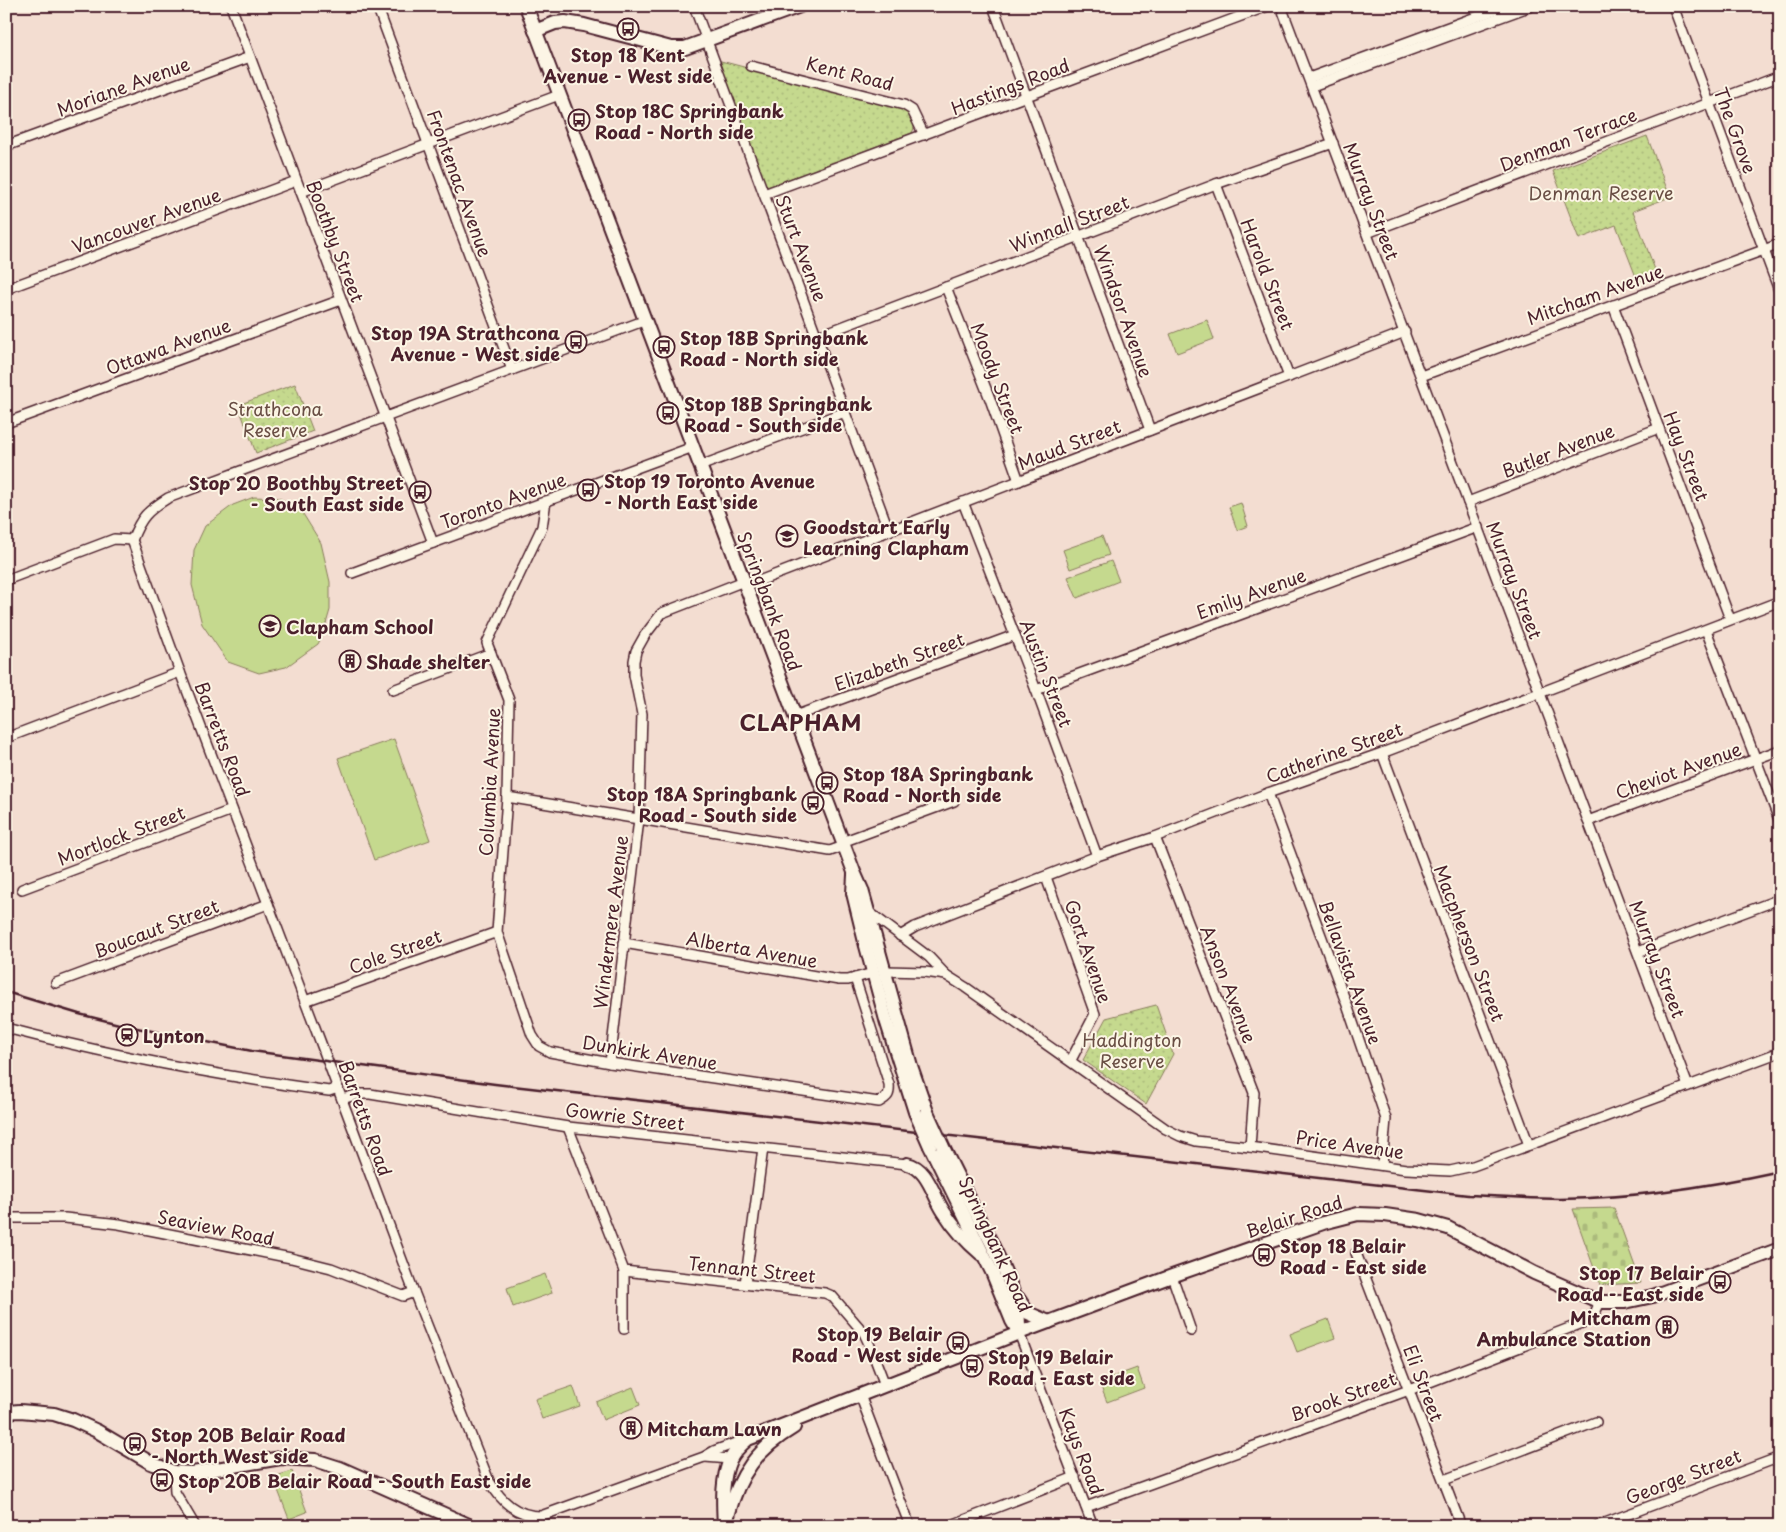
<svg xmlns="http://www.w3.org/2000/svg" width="1786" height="1532" font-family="'Playpen Sans',sans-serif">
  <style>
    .green { fill: #c5d98e; stroke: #887c5c }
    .cemetery { fill: url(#cemetery-stones); stroke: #887c5c }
    .park { fill: url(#park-dots); stroke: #887c5c }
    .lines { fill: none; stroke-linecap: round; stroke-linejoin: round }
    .street-casing { stroke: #4a1f2b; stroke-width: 12 }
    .secondary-casing { stroke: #4a1f2b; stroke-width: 16 }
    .street { stroke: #fcf5e5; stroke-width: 9 }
    .secondary { stroke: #fcf5e5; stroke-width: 12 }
    .rail { stroke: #4a1f2b; stroke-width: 2.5 }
    .secondary-bridge-casing { stroke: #4a1f2b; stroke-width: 16; stroke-linecap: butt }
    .secondary-bridge { stroke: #fcf5e5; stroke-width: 12 }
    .labels { text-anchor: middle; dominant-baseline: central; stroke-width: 4; stroke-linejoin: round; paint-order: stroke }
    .poi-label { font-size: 18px; font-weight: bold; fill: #4a1f2b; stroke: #fcf5e5; text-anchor: start }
    .street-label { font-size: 18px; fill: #4a1f2b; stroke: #fcf5e5 }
    .park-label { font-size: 18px; fill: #694e44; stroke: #fcf5e5 }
    .district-label { font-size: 22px; font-weight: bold; letter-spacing: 1px; fill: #4a1f2b; stroke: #fcf5e5 }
  </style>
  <defs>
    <pattern id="cemetery-stones" width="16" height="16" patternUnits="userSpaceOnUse" patternTransform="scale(1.25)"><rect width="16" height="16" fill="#c5d98e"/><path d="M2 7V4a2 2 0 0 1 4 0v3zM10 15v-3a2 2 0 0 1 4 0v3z" fill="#abba7b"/></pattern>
    <pattern id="park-dots" width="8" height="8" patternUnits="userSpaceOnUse" patternTransform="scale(1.25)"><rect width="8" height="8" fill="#c5d98e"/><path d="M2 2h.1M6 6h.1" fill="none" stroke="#abba7b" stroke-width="1.8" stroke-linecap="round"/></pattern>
  </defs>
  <rect width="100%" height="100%" fill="#f3ddd1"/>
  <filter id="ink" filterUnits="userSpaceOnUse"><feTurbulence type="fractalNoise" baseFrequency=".02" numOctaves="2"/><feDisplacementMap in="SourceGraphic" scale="10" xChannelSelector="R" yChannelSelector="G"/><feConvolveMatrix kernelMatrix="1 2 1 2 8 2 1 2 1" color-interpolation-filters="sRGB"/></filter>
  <g filter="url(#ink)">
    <g class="green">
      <polygon points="1207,320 1214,339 1177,353 1170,334"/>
      <polygon points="254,497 279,498 300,509 321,543 330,582 330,610 323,634 318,644 286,667 259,673 228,662 202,624 192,585 194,550 205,526 233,505"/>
      <polygon points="1241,503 1248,526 1237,530 1229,507"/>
      <polygon points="1102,536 1109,555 1070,569 1063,550"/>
      <polygon points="1111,561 1119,581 1077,598 1068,577"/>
      <polygon points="394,739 430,840 374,860 338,758"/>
      <polygon points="545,1274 552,1293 513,1307 507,1288"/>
      <polygon points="1328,1319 1335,1338 1297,1352 1290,1334"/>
      <polygon points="1137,1368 1144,1388 1107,1402 1099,1382"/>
      <polygon points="573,1386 580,1406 542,1419 535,1399"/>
      <polygon points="633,1387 640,1405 603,1420 596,1402"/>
      <polygon points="292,1471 307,1512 289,1519 273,1477"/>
    </g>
    <polygon class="cemetery" points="1614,1208 1641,1283 1600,1285 1573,1209"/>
    <g class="park">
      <path d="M717,60l184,48c9,6 17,14 11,25l-148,55z"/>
      <polygon points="1647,136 1670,197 1633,211 1657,275 1638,282 1616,225 1579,239 1553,171"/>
      <polygon points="295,384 313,431 256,453 238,405"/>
      <polygon points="1156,1005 1173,1054 1146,1104 1083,1060 1106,1018"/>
    </g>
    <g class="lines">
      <g class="street-casing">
        <g id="street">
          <polyline points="231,6 433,543"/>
          <polyline points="377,6 512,370"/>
          <polyline points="694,6 889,531"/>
          <polyline points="993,6 1150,430"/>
          <polyline points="1281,6 1688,1086"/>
          <polyline points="1673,6 1780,293"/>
          <polyline points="751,66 904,105 912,110 924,135"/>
          <polyline points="1309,78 1506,6"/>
          <polyline points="1312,86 1531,6"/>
          <polyline points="6,146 250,57"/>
          <polyline points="1216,184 1289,377"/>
          <polyline points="301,192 559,95"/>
          <polyline points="764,194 1268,6"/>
          <polyline points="1367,233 1780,76"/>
          <polyline points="946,287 990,399 1019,481"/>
          <polyline points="6,289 296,181"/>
          <polyline points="1613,305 1730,619"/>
          <polyline points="818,336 1216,184 1333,143"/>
          <polyline points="1421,376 1780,244"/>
          <polyline points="6,423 341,300"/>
          <polyline points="700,466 845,412"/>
          <path d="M546,501l-4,26 -55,116 22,57 -2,97 -10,135 35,103 7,11 11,6 60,11 269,39c9,-5 11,-7 10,-18l-34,-106"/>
          <polyline points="963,502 1036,690 1097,856"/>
          <polyline points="1468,502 1659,428"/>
          <path d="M132,540l48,132 142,374 92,246 75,189c12,20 27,35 52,35l163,-59 10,-6 30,-11"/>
          <polyline points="352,573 693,447"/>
          <path d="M6,580l108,-41 18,1c9,-23 15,-29 36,-42l478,-178"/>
          <polyline points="746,586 1405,332"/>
          <polyline points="1706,630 1780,822"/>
          <polyline points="393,690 491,653"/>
          <polyline points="1036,690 1478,527"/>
          <polyline points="795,716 1015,635"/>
          <polyline points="6,738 180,672"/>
          <polyline points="1382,753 1529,1145"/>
          <polyline points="1268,793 1347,1005 1386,1119 1382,1165"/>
          <polyline points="507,797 830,851 844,846"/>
          <polyline points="1588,821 1780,750"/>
          <polyline points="1155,837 1254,1093 1250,1147"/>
          <polyline points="842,842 954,801"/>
          <polyline points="1046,877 1095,1014 1071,1060"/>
          <polyline points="22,889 232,810"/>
          <polyline points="869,912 929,957 946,975 965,987 1166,1129 1180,1136 1196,1141 1250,1147 1406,1169 1450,1171 1473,1166 1780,1052"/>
          <polyline points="900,936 915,927 1097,856 1155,837 1268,793 1382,753 1780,601"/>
          <polyline points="624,943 839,980 848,980 873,973"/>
          <polyline points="1638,952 1780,899"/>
          <polyline points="886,971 925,972 946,975"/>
          <polyline points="56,983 268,904"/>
          <polyline points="305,1001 497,932"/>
          <path d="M6,1028c107,28 213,48 323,63l9,-3"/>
          <polyline points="610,1063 639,819 642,714 634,675 634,661 636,651 645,635 662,613 744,581"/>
          <polyline points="342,1099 359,1094 370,1094 568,1127 907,1164"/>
          <polyline points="568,1127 624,1271 825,1293 832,1296 864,1333 870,1346 885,1385"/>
          <polyline points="6,1218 65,1218 119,1224 291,1258 331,1268 403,1296 414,1292"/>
          <polyline points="1356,1253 1461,1526"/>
          <polyline points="624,1271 624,1329"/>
          <polyline points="1172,1276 1191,1331"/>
          <polyline points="745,1284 763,1148"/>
          <polyline points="1019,1333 1093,1526"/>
          <polyline points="860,1395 910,1526"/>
          <polyline points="705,1457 730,1459"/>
          <polyline points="174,1472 175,1492 195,1526"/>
          <polyline points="1444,1480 1596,1422"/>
          <polyline points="1086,1507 1409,1390 1585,1322 1595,1313 1600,1302"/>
          <polyline points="949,1526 1075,1477"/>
          <polyline points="1597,1526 1780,1457"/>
        </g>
      </g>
      <g class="secondary-casing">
        <g id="secondary">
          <polyline points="526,6 854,872 862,890 911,1066 927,1112"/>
          <polyline points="535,31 555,23 565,22 584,25 671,48 685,48 800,6"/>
          <polyline points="854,875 853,893 866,946 886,1020 915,1112"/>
          <path d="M942,1145c16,33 33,66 50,99 12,26 28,55 27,84"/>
          <polyline points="930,1146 992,1272 1012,1321 1019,1333"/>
          <path d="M907,1164c21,4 26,32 37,48 10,16 23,30 37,42"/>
          <polyline points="1018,1298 1028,1313 1049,1322"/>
          <polyline points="6,1412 20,1411 54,1414 73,1420 97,1431 151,1463 174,1472 193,1473 281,1458 315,1460 340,1468 471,1526"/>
          <path d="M728,1516c11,-42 29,-67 66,-89"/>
          <path d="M724,1526c-1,-22 -3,-46 6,-66 4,-8 11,-15 18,-21l271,-106 153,-57 151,-53 35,-9 27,1 34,5 29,8 86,45 66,29h25l28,-6 127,-47"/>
        </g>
      </g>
      <use href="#street" class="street"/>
      <use href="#secondary" class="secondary"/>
      <path class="rail" d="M6,992l73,22 48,12 125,25 243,33 973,111c31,1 62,4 92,4 74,-1 147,-12 220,-28"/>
      <g class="secondary-bridge-casing">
        <g id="secondary-bridge">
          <polyline points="915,1112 930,1146"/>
          <polyline points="927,1112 942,1145"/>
        </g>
      </g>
      <use href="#secondary-bridge" class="secondary-bridge"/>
    </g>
  </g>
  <defs>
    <g id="bus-ring" transform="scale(1.125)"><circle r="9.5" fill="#fcf5e5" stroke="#4a1f2b" stroke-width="1.5"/><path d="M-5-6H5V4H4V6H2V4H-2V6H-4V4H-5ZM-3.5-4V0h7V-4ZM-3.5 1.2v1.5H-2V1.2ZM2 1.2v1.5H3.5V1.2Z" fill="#4a1f2b"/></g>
    <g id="school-ring" transform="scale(1.125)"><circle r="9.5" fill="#fcf5e5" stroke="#4a1f2b" stroke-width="1.5"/><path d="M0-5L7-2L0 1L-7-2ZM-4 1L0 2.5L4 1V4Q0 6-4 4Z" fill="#4a1f2b"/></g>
    <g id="building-ring" transform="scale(1.125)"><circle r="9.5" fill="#fcf5e5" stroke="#4a1f2b" stroke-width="1.5"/><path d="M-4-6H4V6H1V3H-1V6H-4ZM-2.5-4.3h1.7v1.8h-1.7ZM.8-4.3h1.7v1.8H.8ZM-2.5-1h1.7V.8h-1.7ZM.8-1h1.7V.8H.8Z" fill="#4a1f2b"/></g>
    <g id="station-ring" transform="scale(1.125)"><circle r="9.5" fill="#fcf5e5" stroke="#4a1f2b" stroke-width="1.5"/><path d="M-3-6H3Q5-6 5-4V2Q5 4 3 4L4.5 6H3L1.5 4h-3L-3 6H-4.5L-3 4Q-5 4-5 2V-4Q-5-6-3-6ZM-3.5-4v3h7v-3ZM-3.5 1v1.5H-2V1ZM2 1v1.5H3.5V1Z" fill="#4a1f2b"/></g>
  </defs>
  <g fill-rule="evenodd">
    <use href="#bus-ring" x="628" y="29"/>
    <use href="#bus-ring" x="579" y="120"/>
    <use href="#bus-ring" x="576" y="342"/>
    <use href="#bus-ring" x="664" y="347"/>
    <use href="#bus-ring" x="668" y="413"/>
    <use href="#bus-ring" x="588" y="490"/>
    <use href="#bus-ring" x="420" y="492"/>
    <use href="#school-ring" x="787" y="536"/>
    <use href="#school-ring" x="270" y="626"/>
    <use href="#building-ring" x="350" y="661"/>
    <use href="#bus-ring" x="827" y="783"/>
    <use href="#bus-ring" x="813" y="803"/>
    <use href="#station-ring" x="127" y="1035"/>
    <use href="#bus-ring" x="1264" y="1255"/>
    <use href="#bus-ring" x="1720" y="1282"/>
    <use href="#building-ring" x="1667" y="1327"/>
    <use href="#bus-ring" x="958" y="1343"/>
    <use href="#bus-ring" x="972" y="1366"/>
    <use href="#building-ring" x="631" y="1428"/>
    <use href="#bus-ring" x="135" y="1444"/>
    <use href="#bus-ring" x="162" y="1480"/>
  </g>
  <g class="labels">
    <g class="poi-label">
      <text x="628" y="54" text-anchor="middle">Stop 18 Kent<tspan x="628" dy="21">Avenue - West side</tspan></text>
      <text x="595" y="110">Stop 18C Springbank<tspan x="595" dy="21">Road - North side</tspan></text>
      <text x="560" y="332" text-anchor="end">Stop 19A Strathcona<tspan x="560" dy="21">Avenue - West side</tspan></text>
      <text x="680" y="337">Stop 18B Springbank<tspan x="680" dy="21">Road - North side</tspan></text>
      <text x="684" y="403">Stop 18B Springbank<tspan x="684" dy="21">Road - South side</tspan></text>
      <text x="604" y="480">Stop 19 Toronto Avenue<tspan x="604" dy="21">- North East side</tspan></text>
      <text x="404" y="482" text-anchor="end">Stop 20 Boothby Street<tspan x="404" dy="21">- South East side</tspan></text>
      <text x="803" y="526">Goodstart Early<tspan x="803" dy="21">Learning Clapham</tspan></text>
      <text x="286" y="626">Clapham School</text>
      <text x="366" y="661">Shade shelter</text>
      <text x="843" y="773">Stop 18A Springbank<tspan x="843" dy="21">Road - North side</tspan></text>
      <text x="797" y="793" text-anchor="end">Stop 18A Springbank<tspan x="797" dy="21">Road - South side</tspan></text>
      <text x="143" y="1035">Lynton</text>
      <text x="1280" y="1245">Stop 18 Belair<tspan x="1280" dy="21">Road - East side</tspan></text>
      <text x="1704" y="1272" text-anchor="end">Stop 17 Belair<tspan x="1704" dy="21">Road - East side</tspan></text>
      <text x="1651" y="1317" text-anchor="end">Mitcham<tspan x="1651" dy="21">Ambulance Station</tspan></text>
      <text x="942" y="1333" text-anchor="end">Stop 19 Belair<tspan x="942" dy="21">Road - West side</tspan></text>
      <text x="988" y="1356">Stop 19 Belair<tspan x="988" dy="21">Road - East side</tspan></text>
      <text x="647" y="1428">Mitcham Lawn</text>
      <text x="151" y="1434">Stop 20B Belair Road<tspan x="151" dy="21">- North West side</tspan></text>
      <text x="178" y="1480">Stop 20B Belair Road - South East side</text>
    </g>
    <g class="street-label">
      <text transform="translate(850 73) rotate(14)">Kent Road</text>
      <text transform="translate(123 86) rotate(-20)">Moriane Avenue</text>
      <text transform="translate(1010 86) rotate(-21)">Hastings Road</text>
      <text transform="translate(1736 130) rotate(70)">The Grove</text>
      <text transform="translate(1568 139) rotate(-21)">Denman Terrace</text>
      <text transform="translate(460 183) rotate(70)">Frontenac Avenue</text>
      <text transform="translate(1372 201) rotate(69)">Murray Street</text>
      <text transform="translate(146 220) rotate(-20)">Vancouver Avenue</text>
      <text transform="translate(1069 223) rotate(-21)">Winnall Street</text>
      <text transform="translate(336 241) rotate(69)">Boothby Street</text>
      <text transform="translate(802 248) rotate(69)">Sturt Avenue</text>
      <text transform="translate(1268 274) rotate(69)">Harold Street</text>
      <text transform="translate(1595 294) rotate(-20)">Mitcham Avenue</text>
      <text transform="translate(1124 311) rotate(70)">Windsor Avenue</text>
      <text transform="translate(168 346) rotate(-20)">Ottawa Avenue</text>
      <text transform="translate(998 378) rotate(69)">Moody Street</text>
      <text transform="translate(1069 444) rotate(-21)">Maud Street</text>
      <text transform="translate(1558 450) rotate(-21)">Butler Avenue</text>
      <text transform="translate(1687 456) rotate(69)">Hay Street</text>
      <text transform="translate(503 500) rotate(-20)">Toronto Avenue</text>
      <text transform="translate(1515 580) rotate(69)">Murray Street</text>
      <text transform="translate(1251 593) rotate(-20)">Emily Avenue</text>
      <text transform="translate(770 601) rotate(69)">Springbank Road</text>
      <text transform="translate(899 661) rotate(-20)">Elizabeth Street</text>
      <text transform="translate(1047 673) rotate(69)">Austin Street</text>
      <text transform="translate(223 739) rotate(69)">Barretts Road</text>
      <text transform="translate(1334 752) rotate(-20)">Catherine Street</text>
      <text transform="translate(1678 770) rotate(-20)">Cheviot Avenue</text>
      <text transform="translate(489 782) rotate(-87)">Columbia Avenue</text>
      <text transform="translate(121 835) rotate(-21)">Mortlock Street</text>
      <text transform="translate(610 922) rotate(-83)">Windermere Avenue</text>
      <text transform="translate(156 928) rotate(-21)">Boucaut Street</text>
      <text transform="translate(1470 943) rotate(69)">Macpherson Street</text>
      <text transform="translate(752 949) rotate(10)">Alberta Avenue</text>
      <text transform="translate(395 951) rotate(-20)">Cole Street</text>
      <text transform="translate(1089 951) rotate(71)">Gort Avenue</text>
      <text transform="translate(1658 959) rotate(69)">Murray Street</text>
      <text transform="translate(1351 972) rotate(70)">Bellavista Avenue</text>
      <text transform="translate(1229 984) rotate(69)">Anson Avenue</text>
      <text transform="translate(650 1052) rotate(9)">Dunkirk Avenue</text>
      <text transform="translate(625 1116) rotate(7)">Gowrie Street</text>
      <text transform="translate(366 1118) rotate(70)">Barretts Road</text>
      <text transform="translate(1350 1144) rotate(8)">Price Avenue</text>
      <text transform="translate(1294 1216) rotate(-18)">Belair Road</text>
      <text transform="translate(216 1227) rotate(11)">Seaview Road</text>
      <text transform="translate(996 1244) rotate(65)">Springbank Road</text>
      <text transform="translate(752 1269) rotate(6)">Tennant Street</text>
      <text transform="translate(1424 1383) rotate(69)">Eli Street</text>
      <text transform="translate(1343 1396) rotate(-20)">Brook Street</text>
      <text transform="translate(1082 1451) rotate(69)">Kays Road</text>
      <text transform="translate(1683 1476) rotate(-21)">George Street</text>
    </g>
    <g class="park-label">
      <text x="1601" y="192">Denman Reserve</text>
      <text x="275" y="408">Strathcona<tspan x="275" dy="21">Reserve</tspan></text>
      <text x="1132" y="1039">Haddington<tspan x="1132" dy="21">Reserve</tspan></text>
    </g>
    <g class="district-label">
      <text x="801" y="721">CLAPHAM</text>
    </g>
  </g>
  <rect width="1786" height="1532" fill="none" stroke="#fcf5e5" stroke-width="25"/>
  <rect x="12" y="12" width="1761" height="1507" fill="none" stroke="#4a1f2b" stroke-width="2" filter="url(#ink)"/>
</svg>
